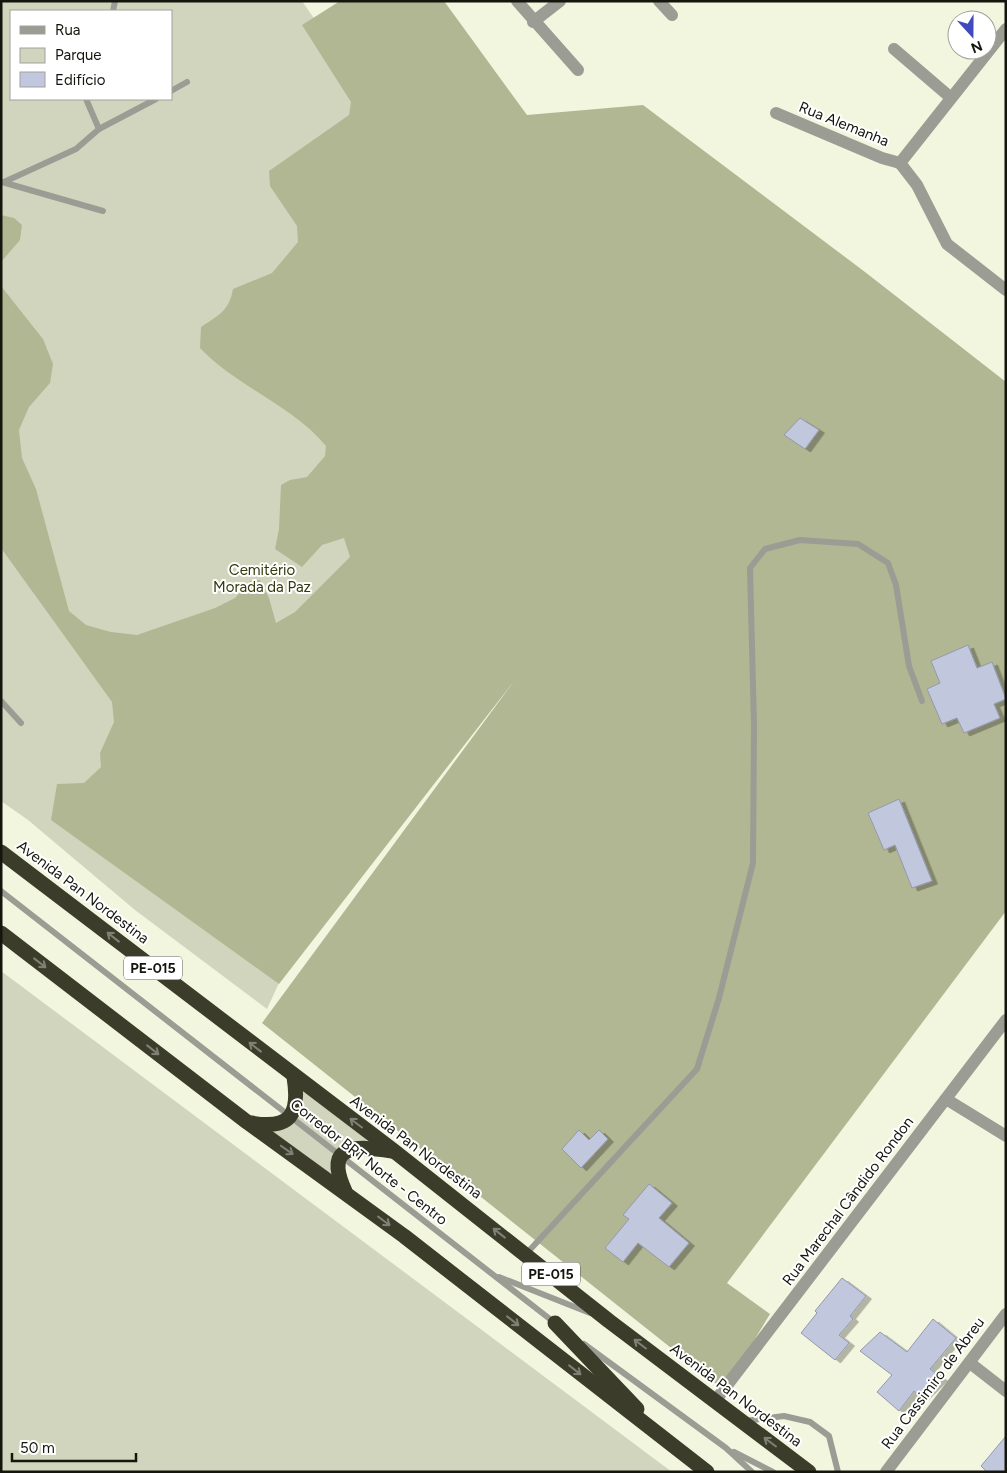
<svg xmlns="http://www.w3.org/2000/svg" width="1007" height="1473" font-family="Figtree,sans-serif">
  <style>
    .green { fill: #d2d5bd; fill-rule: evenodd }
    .forest { fill: #b2b793 }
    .building { fill: #c1c7dd; stroke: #9398ad; filter: url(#shadow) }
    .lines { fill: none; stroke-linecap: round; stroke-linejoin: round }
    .lane { stroke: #9b9c93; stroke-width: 6 }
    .street { stroke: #9b9c93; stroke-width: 12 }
    .highway { stroke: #3b3d2a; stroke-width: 15 }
    .oneway { stroke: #808175 }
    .labels { text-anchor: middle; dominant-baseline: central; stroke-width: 4; stroke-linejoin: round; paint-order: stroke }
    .shield { fill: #fff; stroke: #5a5b56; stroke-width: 1 }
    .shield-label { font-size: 14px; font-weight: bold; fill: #14150d }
    .street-label { font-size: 15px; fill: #14150d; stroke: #fff }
    .park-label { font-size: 15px; fill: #34380c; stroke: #fff }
  </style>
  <defs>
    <filter id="shadow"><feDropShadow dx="5.5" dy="3" stdDeviation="0" flood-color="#0004"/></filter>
  </defs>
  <rect width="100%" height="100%" fill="#f3f6df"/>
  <g class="green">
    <path d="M1,1h301l187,271 44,383 -254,328 -12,26 -132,-99 -107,-90 -27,-19zM11,11h160v88h-160z"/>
    <polygon points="1,971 672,1472 1,1472"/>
    <polygon points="294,1077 394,1151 357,1148 337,1166 345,1192 247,1122 291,1117"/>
  </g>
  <g class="forest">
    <path d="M340,1h104l83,114 116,-10 222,167 141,110v529l-279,372 43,31 -46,76 -462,-367 252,-342 -235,303 -228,-164 6,-36 27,-1 17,-16 -1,-14 14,-31 -2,-20 -111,-154v-262l42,53 10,25 -3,19 -21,24 -10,23 3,28 14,31 33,122 17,14 25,7 26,3 78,-27 20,-10 15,-17 10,-1 9,18 7,25 19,-11 55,-55 -6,-19 -22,7 -20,22 -27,-18 4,-20 2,-44 9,-5 17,-3 18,-21 1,-10c-34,-41 -89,-59 -126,-98l1,-21c18,-12 28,-16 32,-38l39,-16 26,-31 -1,-16 -27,-40 -1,-15 80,-56 2,-13 -49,-77z"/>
    <polygon points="1,215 14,218 22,225 20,240 1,262"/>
  </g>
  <g class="building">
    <polygon points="800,418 819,430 805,449 784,435"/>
    <polygon points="968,645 977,668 992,662 1006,699 994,704 1000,718 964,733 957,718 942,724 927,689 940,683 931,661"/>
    <polygon points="899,799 932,881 912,888 895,845 884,850 868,813"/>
    <polygon points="579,1130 589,1140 599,1130 608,1139 581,1168 562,1149"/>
    <polygon points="649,1184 672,1203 659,1218 689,1243 669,1267 638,1243 623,1262 605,1248 629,1219 623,1215"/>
    <polygon points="842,1278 866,1296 850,1316 853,1319 839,1335 849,1343 835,1360 801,1333 817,1313 815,1311"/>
    <polygon points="933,1319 956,1338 930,1369 942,1378 922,1398 914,1391 899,1411 877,1392 892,1375 860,1351 880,1332 907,1352"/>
    <polygon points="1006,1436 1006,1472 987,1472 981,1466"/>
  </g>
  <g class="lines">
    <g class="lane">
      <polyline points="113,11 115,1"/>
      <polyline points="171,91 187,82"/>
      <polyline points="99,129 156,99"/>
      <polyline points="2,182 103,211"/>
      <polyline points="4,182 76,149 99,129 86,99"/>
      <polyline points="1,701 21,723"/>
      <polyline points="1,891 555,1323"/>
      <polyline points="526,1254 697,1069 719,998 753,863 754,725 750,568 765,549 800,540 858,544 888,563 896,585 909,666 922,701"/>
      <polyline points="499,1277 590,1313"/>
      <polyline points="584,1344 726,1448 752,1472"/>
      <polyline points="745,1421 784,1416 810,1422 829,1436 838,1472"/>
      <polyline points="734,1452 773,1472"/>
    </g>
    <g class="street">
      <polyline points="517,1 578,70"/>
      <polyline points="659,1 672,15"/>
      <polyline points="533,22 560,1"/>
      <polyline points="894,49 950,97"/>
      <polyline points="776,113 882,158 900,163"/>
      <polyline points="900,163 1006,29"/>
      <polyline points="900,163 917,185 947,244 1006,290"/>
      <polyline points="946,1099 1006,1136"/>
      <polyline points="970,1363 1006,1391"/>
      <polyline points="715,1401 1006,1020"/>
      <polyline points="886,1472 1006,1314"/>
    </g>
    <g class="highway">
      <polyline points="1,852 394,1151 609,1321 809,1472"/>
      <polyline points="1,933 247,1122 404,1236 707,1472"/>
      <path d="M251,1123c40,7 49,-9 43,-46"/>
      <path d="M345,1191c-22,-48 11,-45 47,-40"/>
      <polyline points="555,1323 637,1409"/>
    </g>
  </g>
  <defs><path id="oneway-shaft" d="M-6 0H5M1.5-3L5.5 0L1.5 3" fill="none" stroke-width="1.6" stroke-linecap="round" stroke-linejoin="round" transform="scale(1.25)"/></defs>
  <g class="oneway">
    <use href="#oneway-shaft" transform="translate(113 937) rotate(-142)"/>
    <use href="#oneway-shaft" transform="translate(40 963) rotate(38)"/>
    <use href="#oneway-shaft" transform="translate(255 1047) rotate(-142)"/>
    <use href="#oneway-shaft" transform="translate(153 1050) rotate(38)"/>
    <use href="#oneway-shaft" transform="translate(356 1123) rotate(-143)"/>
    <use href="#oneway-shaft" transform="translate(287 1150) rotate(35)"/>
    <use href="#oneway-shaft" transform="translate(384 1221) rotate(37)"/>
    <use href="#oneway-shaft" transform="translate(499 1233) rotate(-142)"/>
    <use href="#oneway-shaft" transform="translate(513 1321) rotate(38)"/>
    <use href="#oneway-shaft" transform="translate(640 1344) rotate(-143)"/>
    <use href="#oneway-shaft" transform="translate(575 1370) rotate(38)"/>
    <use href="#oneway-shaft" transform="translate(770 1442) rotate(-143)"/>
  </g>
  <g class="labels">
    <g class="shield">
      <rect x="124" y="956.5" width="58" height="23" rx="4"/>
      <rect x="522" y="1262.5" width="58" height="23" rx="4"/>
    </g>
    <g class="shield-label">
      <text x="153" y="968">PE-015</text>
      <text x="551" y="1274">PE-015</text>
    </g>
    <g class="street-label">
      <text transform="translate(844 124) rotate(22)">Rua Alemanha</text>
      <text transform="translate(83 892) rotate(37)">Avenida Pan Nordestina</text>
      <text transform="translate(416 1147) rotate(37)">Avenida Pan Nordestina</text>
      <text transform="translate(369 1162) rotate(38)">Corredor BRT Norte - Centro</text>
      <text transform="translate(848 1201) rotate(-53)">Rua Marechal Cândido Rondon</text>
      <text transform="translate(933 1383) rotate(-53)">Rua Cassimiro de Abreu</text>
      <text transform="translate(736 1395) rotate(37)">Avenida Pan Nordestina</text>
    </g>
    <g class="park-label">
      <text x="262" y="570">Cemitério<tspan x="262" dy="17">Morada da Paz</tspan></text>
    </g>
  </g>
  <rect width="1007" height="1473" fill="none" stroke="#14150d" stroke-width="5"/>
  <rect x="10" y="10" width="162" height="90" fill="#ffffff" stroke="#a1a19e"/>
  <rect x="20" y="26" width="25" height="8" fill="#9b9c93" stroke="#a1a19e"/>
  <text x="55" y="35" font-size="15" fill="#14150d">Rua</text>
  <rect x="20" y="48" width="25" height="15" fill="#d2d5bd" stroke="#a1a19e"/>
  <text x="55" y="60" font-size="15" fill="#14150d">Parque</text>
  <rect x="20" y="72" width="25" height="15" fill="#c1c7dd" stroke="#a1a19e"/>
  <text x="55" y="85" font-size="15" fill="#14150d">Edifício</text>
  <g transform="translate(972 35) rotate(159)"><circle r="24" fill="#ffffff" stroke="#a1a19e"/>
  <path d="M0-4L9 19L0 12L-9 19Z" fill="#4049bd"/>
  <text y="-8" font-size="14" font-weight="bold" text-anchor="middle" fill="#14150d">N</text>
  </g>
  <path d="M12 1453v8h124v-8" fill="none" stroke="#14150d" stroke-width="2.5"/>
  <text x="20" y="1453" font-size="15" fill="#14150d" stroke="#ffffff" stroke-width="4" paint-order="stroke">50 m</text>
</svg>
